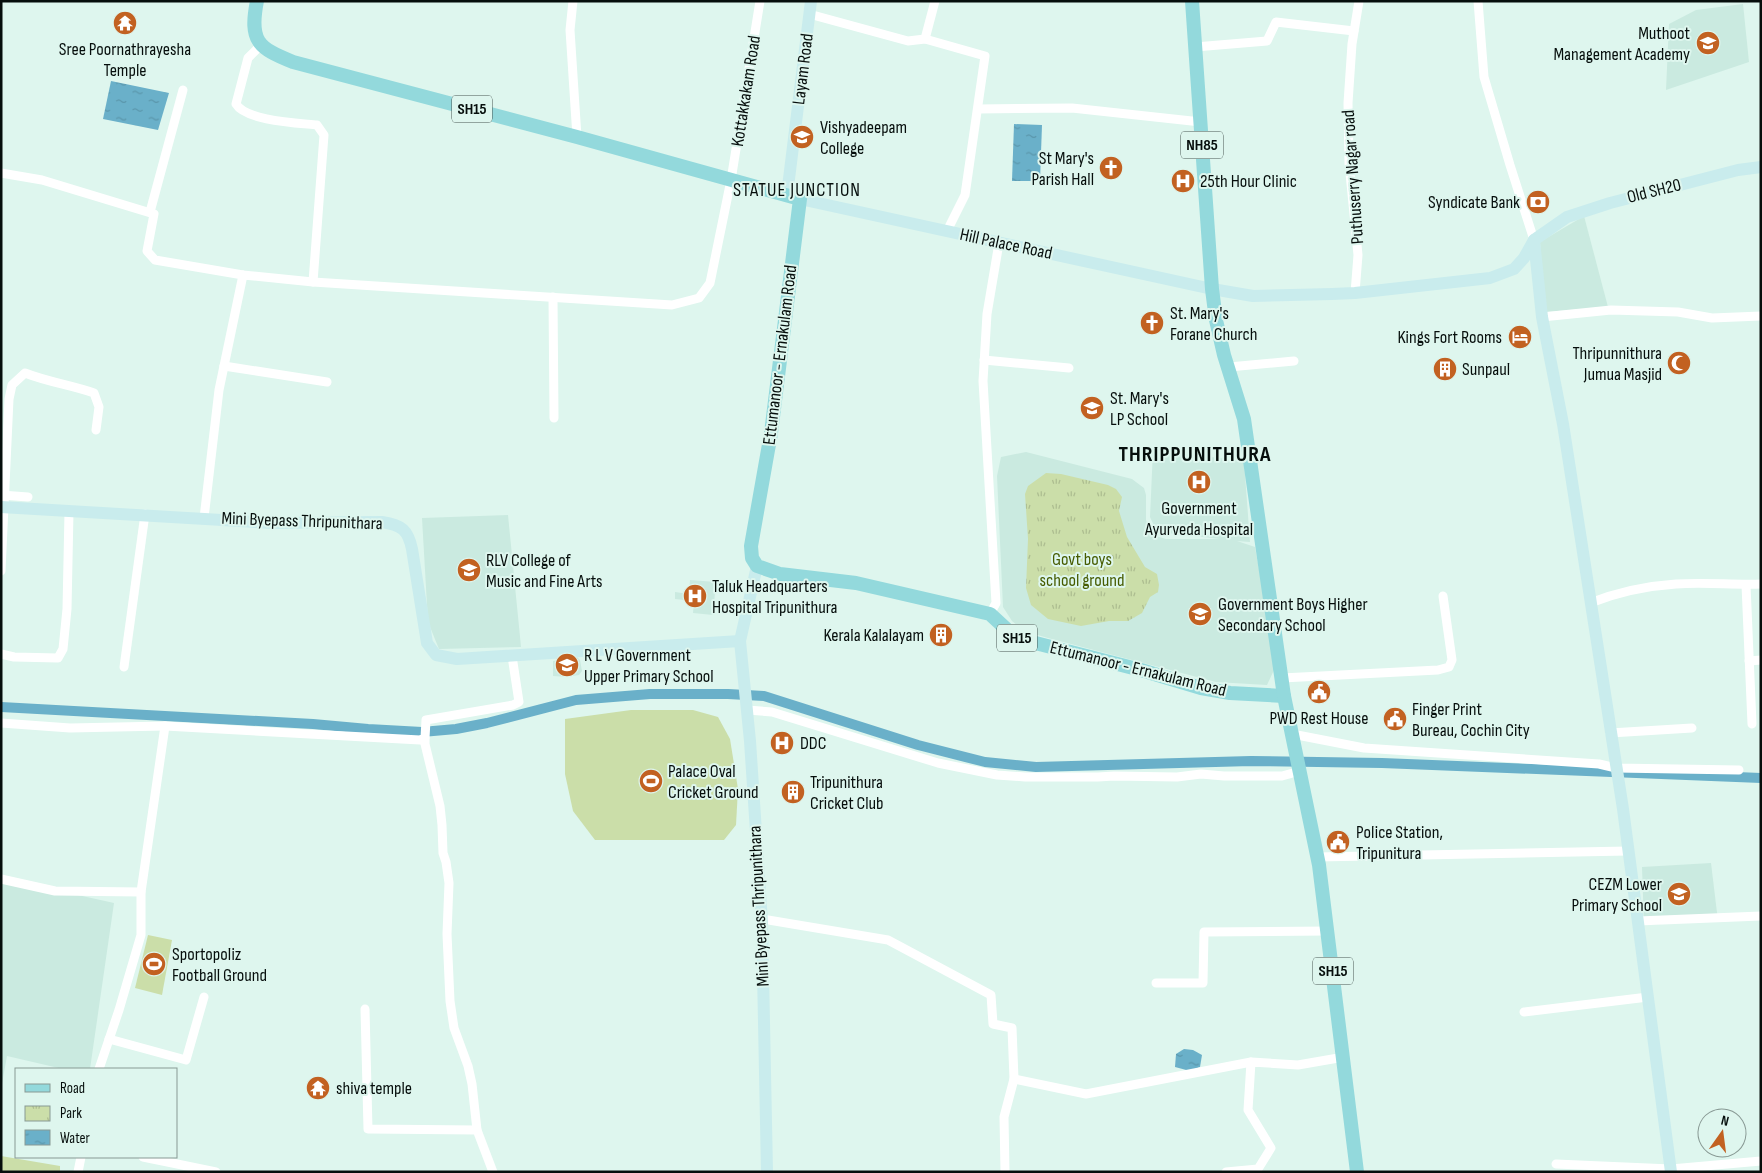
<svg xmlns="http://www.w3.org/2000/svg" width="1762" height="1173" font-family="'Sofia Sans Condensed',sans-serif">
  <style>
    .built { fill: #caeae0 }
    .grass { fill: #cbdea9 }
    .park { fill: url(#park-tufts) }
    .water { fill: url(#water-ripples) }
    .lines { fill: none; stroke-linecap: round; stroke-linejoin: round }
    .canal { stroke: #6ab0c9; stroke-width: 10 }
    .street { stroke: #fff; stroke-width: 9 }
    .secondary { stroke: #c9eced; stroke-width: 12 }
    .primary { stroke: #93d9dc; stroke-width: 14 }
    .labels { text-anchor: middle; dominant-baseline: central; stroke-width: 4; stroke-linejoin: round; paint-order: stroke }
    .shield { fill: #def6ee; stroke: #475450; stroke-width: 1 }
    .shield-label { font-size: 16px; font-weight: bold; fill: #060e0c }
    .poi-label { font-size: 18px; fill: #060e0c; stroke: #def6ee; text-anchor: start }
    .street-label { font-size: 18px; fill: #060e0c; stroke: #def6ee }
    .park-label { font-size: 18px; fill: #465b00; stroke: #def6ee }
    .neighbourhood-label { font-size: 19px; letter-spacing: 1px; fill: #060e0c; stroke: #def6ee }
    .district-label { font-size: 22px; font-weight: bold; letter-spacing: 1px; fill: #060e0c; stroke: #def6ee }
  </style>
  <defs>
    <pattern id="park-tufts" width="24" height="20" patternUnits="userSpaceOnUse" patternTransform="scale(1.25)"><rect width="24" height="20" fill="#cbdea9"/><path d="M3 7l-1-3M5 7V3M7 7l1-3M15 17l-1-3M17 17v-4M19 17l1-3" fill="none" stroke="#adbd90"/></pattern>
    <pattern id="water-ripples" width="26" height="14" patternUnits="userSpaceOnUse" patternTransform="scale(1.25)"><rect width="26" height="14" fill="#6ab0c9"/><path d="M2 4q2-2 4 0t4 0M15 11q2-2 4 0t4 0" fill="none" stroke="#5a96ab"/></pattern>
  </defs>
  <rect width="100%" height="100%" fill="#def6ee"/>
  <g class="built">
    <polygon points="1743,4 1749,62 1666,90 1669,24 1696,10"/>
    <polygon points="1584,216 1608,307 1545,312 1540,242"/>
    <polygon points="1153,450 1244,461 1250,542 1237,541 1255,547 1272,641 1274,670 1267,685 1216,682 1048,638 1024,631 1012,621 1003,607 997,476 1001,457 1026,452 1132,479 1144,488 1146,495 1146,520 1151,531 1156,536 1166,539 1220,539 1169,533 1155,528 1150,517"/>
    <polygon points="508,515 521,647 439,649 428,622 422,518"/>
    <polygon points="690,580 716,582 713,615 693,613 694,601 675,599 675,592 689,594"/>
    <polygon points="577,657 580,660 582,671 579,675 567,677 553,676 553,661"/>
    <polygon points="1711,863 1718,921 1644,925 1642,867"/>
    <polygon points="1,878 114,903 90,1069 63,1069 7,1056 1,1089"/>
  </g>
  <g class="grass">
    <polygon points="631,710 693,710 718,717 730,739 738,789 736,825 724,840 595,840 573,811 565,774 565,719"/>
    <polygon points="148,935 172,940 162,995 135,988"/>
    <polygon points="1,1156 60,1166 60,1172 1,1172"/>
  </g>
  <polygon class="park" points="1046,473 1061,474 1108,485 1116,489 1122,497 1119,511 1127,537 1145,567 1157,574 1159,585 1158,592 1150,597 1142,613 1128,621 1109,621 1081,626 1048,619 1031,605 1026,588 1028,539 1025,494 1028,486"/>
  <g class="water">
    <polygon points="111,81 169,93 158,130 103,119"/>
    <polygon points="1014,124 1042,125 1040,181 1012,181"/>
    <polygon points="1184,1049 1193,1050 1202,1055 1200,1067 1190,1071 1175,1067 1176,1054"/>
  </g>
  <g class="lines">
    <polyline class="canal" points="1,707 313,724 368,729 422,732 456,729 487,723 576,700 650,694 728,694 764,696 918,745 985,762 1036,767 1251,761 1382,763 1761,778"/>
    <g class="street">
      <polyline points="573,1 570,30 577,137"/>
      <polyline points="935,1 925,39 985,56 965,195 947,231"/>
      <polyline points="1478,1 1484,77 1510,165 1534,240"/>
      <polyline points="809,14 908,41 925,39"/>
      <path d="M261,45l-13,13 -12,46c10,17 63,19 81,21l7,10 -11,147"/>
      <polyline points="1195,47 1267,41 1276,22 1354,31"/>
      <polyline points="978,109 1072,108 1201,122"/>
      <polyline points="1,173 42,180 154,214 147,251 155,260 243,275 313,282 672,305 699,298 710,283 731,180 760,1"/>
      <polyline points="150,212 183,90"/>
      <polyline points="1355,293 1358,255 1349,163 1348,103 1352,44 1359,1"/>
      <polyline points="553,297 554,418"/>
      <polyline points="1542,317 1611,310 1678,312 1712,318 1761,316"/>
      <polyline points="984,360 1069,368"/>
      <polyline points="224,366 327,382"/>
      <polyline points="1229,367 1294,361"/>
      <polyline points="1,495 28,497"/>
      <polyline points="204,518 219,390 243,275"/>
      <path d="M1,571l8,-172 3,-14 13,-12c23,9 46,12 69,20l5,14 -3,23"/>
      <polyline points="1746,585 1752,724"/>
      <path d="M1590,603c28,-11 56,-17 86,-19 28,-2 57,1 85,0"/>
      <polyline points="990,614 996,603 983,381 987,314 999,243"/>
      <polyline points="1,654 14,657 58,658 63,649 67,609 69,512"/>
      <polyline points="1749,661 1761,660"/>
      <polyline points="124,667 145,514"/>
      <polyline points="1282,678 1438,670 1449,667 1452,660 1443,596"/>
      <polyline points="747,710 772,712 938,763 997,775 1025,777 1098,777 1114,776 1177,777 1201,774 1224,776 1282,776 1300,771"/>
      <polyline points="1,723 70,728 165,726"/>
      <polyline points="1610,733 1692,728"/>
      <polyline points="1292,734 1364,748 1599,764 1616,768 1739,770"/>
      <polyline points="425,738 425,744 440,806 442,825 443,853 446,862 449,883 447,934 450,1001 454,1028 468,1066 472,1084 477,1130 493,1172"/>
      <polyline points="1317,857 1628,851"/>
      <polyline points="1,879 55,891 141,892"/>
      <polyline points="762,919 888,940 991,995 993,1024 1012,1028 1014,1079 1086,1094 1251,1062"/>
      <polyline points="1638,921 1761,916"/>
      <polyline points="1156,983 1203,983 1204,932 1328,931"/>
      <polyline points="365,1009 368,1129 477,1130"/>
      <polyline points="1524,1012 1648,997"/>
      <polyline points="109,1039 186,1060 204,997"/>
      <polyline points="99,1069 119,1010 141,935 141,892 165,726 420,740 425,738 426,720 513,705 519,702 512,656"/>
      <polyline points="143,1157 216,1172"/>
      <polyline points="1556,1164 1671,1169 1761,1161"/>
      <polyline points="78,1172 81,1157"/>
      <polyline points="1005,1172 1004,1117 1014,1079"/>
      <polyline points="1226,1172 1258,1169 1271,1148 1248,1110 1251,1062 1298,1065 1344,1057"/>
    </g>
    <g class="secondary">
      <polyline points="787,195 811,1"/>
      <polyline points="800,199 1212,289 1253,296 1332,294 1355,293 1490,278 1514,269 1524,258 1534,240 1567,217 1610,203 1738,170 1761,167"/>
      <polyline points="1534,240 1542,317 1563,424 1623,809 1671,1172"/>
      <path d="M1,507l270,16 111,-1c20,3 26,8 30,27l15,94 9,12 21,4 283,-18"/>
      <polyline points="757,566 740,641 750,741 762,923 767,1172"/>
    </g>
    <g class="primary">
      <path d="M257,1c-8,40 1,47 36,61l284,75 223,62 -29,234 -20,113 1,12 5,8 23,8 76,9 134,31 26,24 125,32 60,18 29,5 54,3"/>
      <polyline points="1192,1 1212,289 1216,320 1224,355 1244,419 1284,696 1319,865 1357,1172"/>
    </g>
  </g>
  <defs>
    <g id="temple-disc" transform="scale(1.25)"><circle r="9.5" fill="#c26121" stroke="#def6ee"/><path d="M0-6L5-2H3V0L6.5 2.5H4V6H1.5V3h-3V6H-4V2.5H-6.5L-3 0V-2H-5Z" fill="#fff"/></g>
    <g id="university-disc" transform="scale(1.25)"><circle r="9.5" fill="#c26121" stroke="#def6ee"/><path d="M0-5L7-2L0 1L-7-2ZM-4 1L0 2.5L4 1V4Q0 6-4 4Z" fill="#fff"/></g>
    <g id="church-disc" transform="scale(1.25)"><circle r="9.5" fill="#c26121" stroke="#def6ee"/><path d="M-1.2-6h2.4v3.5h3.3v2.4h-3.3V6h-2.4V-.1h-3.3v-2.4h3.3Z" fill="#fff"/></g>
    <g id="hospital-disc" transform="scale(1.25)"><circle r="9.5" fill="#c26121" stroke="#def6ee"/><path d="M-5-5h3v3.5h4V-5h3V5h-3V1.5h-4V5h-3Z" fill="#fff"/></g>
    <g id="bank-disc" transform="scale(1.25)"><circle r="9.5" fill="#c26121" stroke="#def6ee"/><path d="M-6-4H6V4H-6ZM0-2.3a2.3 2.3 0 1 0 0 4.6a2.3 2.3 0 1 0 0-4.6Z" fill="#fff"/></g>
    <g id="hotel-disc" transform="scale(1.25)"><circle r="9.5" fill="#c26121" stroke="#def6ee"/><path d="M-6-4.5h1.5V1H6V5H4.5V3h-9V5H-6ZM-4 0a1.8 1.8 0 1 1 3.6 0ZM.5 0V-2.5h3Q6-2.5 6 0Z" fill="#fff"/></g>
    <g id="mosque-disc" transform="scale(1.25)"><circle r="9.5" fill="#c26121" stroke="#def6ee"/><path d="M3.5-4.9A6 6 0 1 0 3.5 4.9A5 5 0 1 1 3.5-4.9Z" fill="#fff"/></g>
    <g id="building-disc" transform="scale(1.25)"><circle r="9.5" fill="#c26121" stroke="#def6ee"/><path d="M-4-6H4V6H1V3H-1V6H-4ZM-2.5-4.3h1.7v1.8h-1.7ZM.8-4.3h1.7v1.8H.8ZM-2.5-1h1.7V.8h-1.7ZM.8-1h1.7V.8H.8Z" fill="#fff"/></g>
    <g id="school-disc" transform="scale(1.25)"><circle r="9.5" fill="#c26121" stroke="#def6ee"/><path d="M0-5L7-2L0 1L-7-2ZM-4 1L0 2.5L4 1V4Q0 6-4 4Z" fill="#fff"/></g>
    <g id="civic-disc" transform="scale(1.25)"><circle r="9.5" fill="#c26121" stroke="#def6ee"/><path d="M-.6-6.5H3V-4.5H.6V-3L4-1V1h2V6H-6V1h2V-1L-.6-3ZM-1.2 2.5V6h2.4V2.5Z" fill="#fff"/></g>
    <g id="stadium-disc" transform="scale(1.25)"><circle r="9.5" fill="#c26121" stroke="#def6ee"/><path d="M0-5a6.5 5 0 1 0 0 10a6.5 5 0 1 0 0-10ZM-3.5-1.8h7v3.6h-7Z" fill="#fff"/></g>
  </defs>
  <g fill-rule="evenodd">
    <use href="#temple-disc" x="125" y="23"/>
    <use href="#university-disc" x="1708" y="43"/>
    <use href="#university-disc" x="802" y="137"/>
    <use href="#church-disc" x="1111" y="168"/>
    <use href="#hospital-disc" x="1183" y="181"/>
    <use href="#bank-disc" x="1538" y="202"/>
    <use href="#church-disc" x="1152" y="323"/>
    <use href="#hotel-disc" x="1520" y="337"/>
    <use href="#mosque-disc" x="1679" y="363"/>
    <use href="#building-disc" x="1445" y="369"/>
    <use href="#school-disc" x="1092" y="408"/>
    <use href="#hospital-disc" x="1199" y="482"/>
    <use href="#university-disc" x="469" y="570"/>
    <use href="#hospital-disc" x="695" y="596"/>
    <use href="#school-disc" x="1200" y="614"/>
    <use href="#building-disc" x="941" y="635"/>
    <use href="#school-disc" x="567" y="665"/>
    <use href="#civic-disc" x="1319" y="692"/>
    <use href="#civic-disc" x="1395" y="719"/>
    <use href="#hospital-disc" x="782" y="743"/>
    <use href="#stadium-disc" x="651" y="781"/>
    <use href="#building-disc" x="793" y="792"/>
    <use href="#civic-disc" x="1338" y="842"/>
    <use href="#school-disc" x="1679" y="894"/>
    <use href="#stadium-disc" x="154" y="964"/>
    <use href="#temple-disc" x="318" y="1088"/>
  </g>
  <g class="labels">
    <g class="shield">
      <rect x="452" y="95.5" width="40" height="27" rx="4"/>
      <rect x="1181" y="131.5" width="42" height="27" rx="4"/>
      <rect x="997" y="624.5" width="40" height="27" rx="4"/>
      <rect x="1313" y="957.5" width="40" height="27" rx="4"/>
    </g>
    <g class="shield-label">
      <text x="472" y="109">SH15</text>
      <text x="1202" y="145">NH85</text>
      <text x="1017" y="638">SH15</text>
      <text x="1333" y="971">SH15</text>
    </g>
    <g class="poi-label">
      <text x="1690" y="33" text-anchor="end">Muthoot<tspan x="1690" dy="21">Management Academy</tspan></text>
      <text x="125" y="49" text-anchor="middle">Sree Poornathrayesha<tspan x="125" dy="21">Temple</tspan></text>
      <text x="820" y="127">Vishyadeepam<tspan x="820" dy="21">College</tspan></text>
      <text x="1094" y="158" text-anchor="end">St Mary's<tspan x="1094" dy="21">Parish Hall</tspan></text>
      <text x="1200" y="181">25th Hour Clinic</text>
      <text x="1520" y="202" text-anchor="end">Syndicate Bank</text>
      <text x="1170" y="313">St. Mary's<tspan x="1170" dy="21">Forane Church</tspan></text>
      <text x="1502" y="337" text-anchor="end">Kings Fort Rooms</text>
      <text x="1662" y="353" text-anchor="end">Thripunnithura<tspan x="1662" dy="21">Jumua Masjid</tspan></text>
      <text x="1462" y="369">Sunpaul</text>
      <text x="1110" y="398">St. Mary's<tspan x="1110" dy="21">LP School</tspan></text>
      <text x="1199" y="508" text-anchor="middle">Government<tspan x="1199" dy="21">Ayurveda Hospital</tspan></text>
      <text x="486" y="560">RLV College of<tspan x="486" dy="21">Music and Fine Arts</tspan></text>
      <text x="712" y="586">Taluk Headquarters<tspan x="712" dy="21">Hospital Tripunithura</tspan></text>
      <text x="1218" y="604">Government Boys Higher<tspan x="1218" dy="21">Secondary School</tspan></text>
      <text x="924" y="635" text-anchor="end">Kerala Kalalayam</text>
      <text x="584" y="655">R L V Government<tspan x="584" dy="21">Upper Primary School</tspan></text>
      <text x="1412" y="709">Finger Print<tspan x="1412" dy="21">Bureau, Cochin City</tspan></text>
      <text x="1319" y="718" text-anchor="middle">PWD Rest House</text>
      <text x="800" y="743">DDC</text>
      <text x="668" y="771">Palace Oval<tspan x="668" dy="21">Cricket Ground</tspan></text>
      <text x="810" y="782">Tripunithura<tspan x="810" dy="21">Cricket Club</tspan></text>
      <text x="1356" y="832">Police Station,<tspan x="1356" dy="21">Tripunitura</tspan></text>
      <text x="1662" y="884" text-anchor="end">CEZM Lower<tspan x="1662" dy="21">Primary School</tspan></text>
      <text x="172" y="954">Sportopoliz<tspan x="172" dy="21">Football Ground</tspan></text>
      <text x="336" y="1088">shiva temple</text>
    </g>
    <g class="street-label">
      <text transform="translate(803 69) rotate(-83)">Layam Road</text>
      <text transform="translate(746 91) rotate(-81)">Kottakkakam Road</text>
      <text transform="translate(1353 177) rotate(-94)">Puthuserry Nagar road</text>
      <text transform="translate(1654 191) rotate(-14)">Old SH20</text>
      <text transform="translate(1006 244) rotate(12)">Hill Palace Road</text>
      <text transform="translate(780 355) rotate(-83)">Ettumanoor - Ernakulam Road</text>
      <text transform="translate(302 521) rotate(2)">Mini Byepass Thripunithara</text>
      <text transform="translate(1138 669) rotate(14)">Ettumanoor - Ernakulam Road</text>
      <text transform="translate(759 906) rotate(-93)">Mini Byepass Thripunithara</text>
    </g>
    <g class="park-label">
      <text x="1082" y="559">Govt boys<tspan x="1082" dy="21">school ground</tspan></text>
    </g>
    <g class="neighbourhood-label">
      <text x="797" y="190">STATUE JUNCTION</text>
    </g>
    <g class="district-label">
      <text x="1195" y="454">THRIPPUNITHURA</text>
    </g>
  </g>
  <rect width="1762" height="1173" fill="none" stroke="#060e0c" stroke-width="5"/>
  <rect x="15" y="1068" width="162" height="90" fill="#def6ee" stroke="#889994"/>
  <rect x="25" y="1084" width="25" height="8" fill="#93d9dc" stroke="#889994"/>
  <text x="60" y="1093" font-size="15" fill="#060e0c">Road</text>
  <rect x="25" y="1106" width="25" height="15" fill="url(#park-tufts)" stroke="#889994"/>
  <text x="60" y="1118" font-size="15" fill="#060e0c">Park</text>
  <rect x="25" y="1130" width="25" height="15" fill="url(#water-ripples)" stroke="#889994"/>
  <text x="60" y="1143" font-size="15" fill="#060e0c">Water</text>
  <g transform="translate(1722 1133) rotate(14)"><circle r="24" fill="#def6ee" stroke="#889994"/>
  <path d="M0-4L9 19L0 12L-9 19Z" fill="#c26121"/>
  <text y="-8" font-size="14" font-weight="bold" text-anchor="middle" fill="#060e0c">N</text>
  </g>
</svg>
